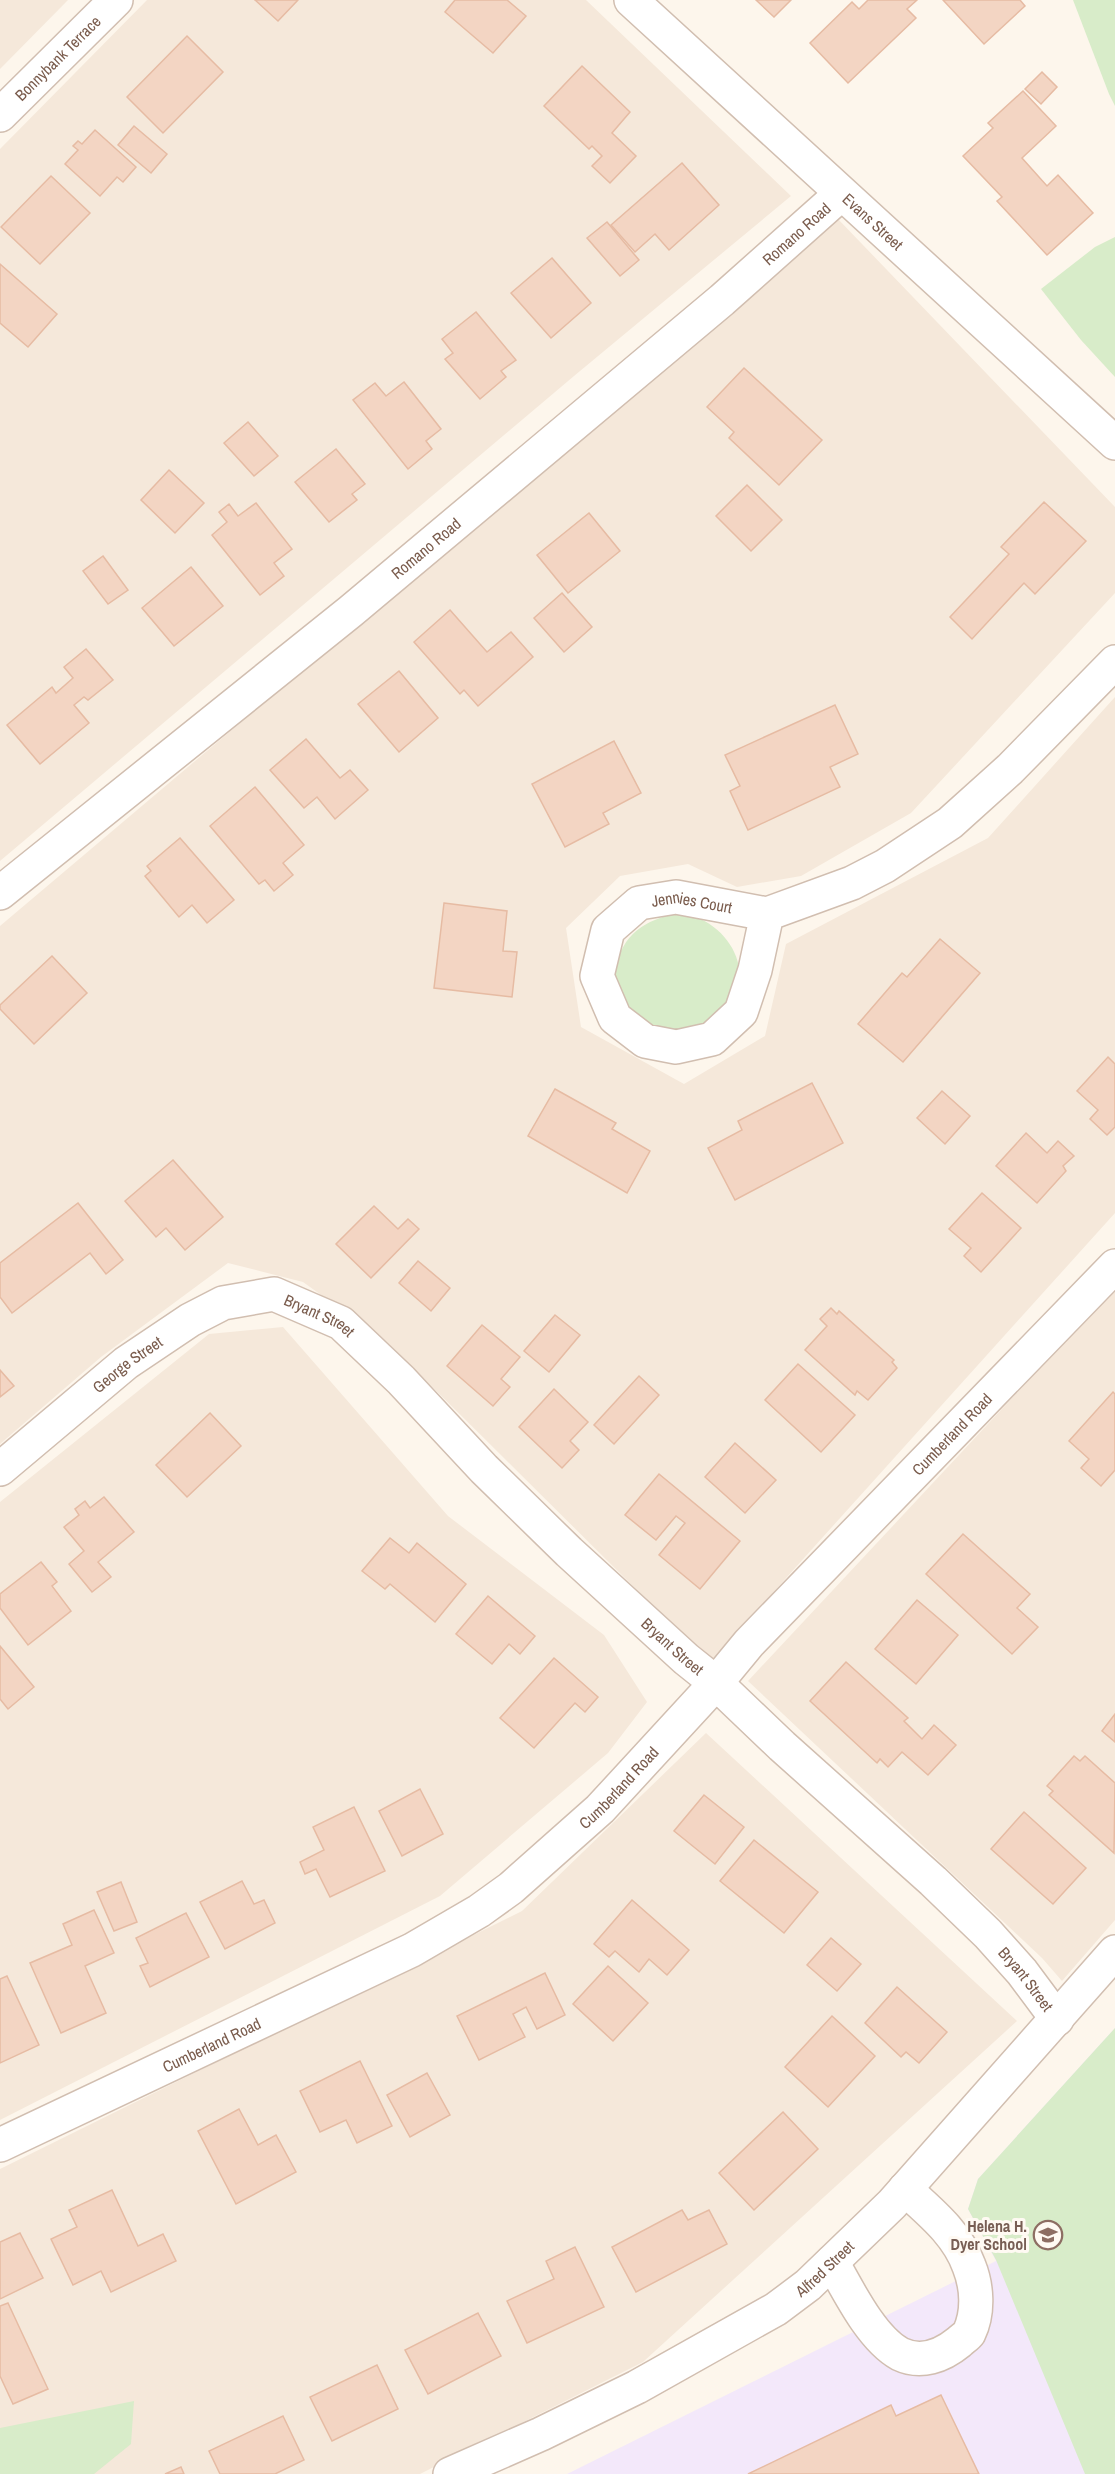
<svg xmlns="http://www.w3.org/2000/svg" width="1115" height="2474" font-family="'Archivo Narrow',sans-serif">
  <style>
    .residential { fill: #f5e8da }
    .education { fill: #f3e8fa }
    .green { fill: #d8ecc9 }
    .building { fill: #f3d5c3; stroke: #e6bba3; stroke-width: 1.5 }
    .lines { fill: none; stroke-linecap: round; stroke-linejoin: round }
    .minor-casing { stroke: #d1beb0; stroke-width: 36 }
    .minor { stroke: #fff; stroke-width: 33 }
    .labels { text-anchor: middle; dominant-baseline: central; stroke-width: 6; stroke-linejoin: round; paint-order: stroke }
    .street-label { font-size: 16px; fill: #7a5c4d; stroke: #fffaf3 }
    .education-label { font-size: 16px; font-weight: bold; fill: #785e54; stroke: #fffaf3; text-anchor: end }
  </style>
  <rect width="100%" height="100%" fill="#fdf6ec"/>
  <g class="residential">
    <polygon points="0,0 68,0 0,69"/>
    <polygon points="147,0 586,0 791,196 574,376 0,861 0,149"/>
    <polygon points="837,218 1115,507 1115,593 911,813 801,876 737,887 688,864 620,876 566,928 581,1027 684,1084 765,1036 786,944 988,838 1115,697 1115,1213 713,1659 647,1600 387,1342 303,1282 228,1263 101,1357 0,1444 0,926"/>
    <polygon points="1115,1288 1115,1920 1062,1981 1042,1958 748,1681"/>
    <polygon points="283,1327 448,1516 604,1635 647,1702 608,1753 440,1896 0,2120 0,1502 209,1334"/>
    <polygon points="706,1733 1017,2021 643,2362 420,2474 0,2474 0,2169 522,1911"/>
  </g>
  <polygon class="education" points="1115,2028 1115,2474 567,2474 996,2261 968,2209 978,2179"/>
  <g class="green">
    <polygon points="1073,0 1115,0 1115,106 1109,94"/>
    <polygon points="1115,237 1115,377 1081,340 1041,289 1095,247"/>
    <path d="M673,914c7,0 16,0 23,3 31,12 53,46 40,79 -4,11 -34,32 -45,41l-57,-16c-5,-11 -14,-22 -18,-34 -2,-7 -1,-20 2,-28 9,-27 28,-38 55,-45z"/>
    <polygon points="1115,2028 1115,2474 1085,2474 996,2260 968,2209 978,2179"/>
    <polygon points="134,2401 131,2444 94,2474 0,2474 0,2428"/>
  </g>
  <g class="building">
    <polygon points="255,0 298,0 278,21"/>
    <polygon points="455,0 507,0 526,16 493,53 445,12"/>
    <polygon points="756,0 791,0 774,17"/>
    <polygon points="868,0 917,0 907,9 916,18 848,83 810,43 852,2 859,9"/>
    <polygon points="943,0 1020,0 1025,6 984,44"/>
    <polygon points="187,36 223,72 163,133 127,97"/>
    <polygon points="582,66 630,112 612,133 636,156 610,183 592,166 602,156 592,146 589,149 544,106"/>
    <polygon points="1042,72 1057,87 1041,104 1025,89"/>
    <polygon points="1023,91 1056,126 1022,158 1047,186 1058,175 1093,213 1047,255 997,201 1002,197 963,156 993,128 988,123"/>
    <polygon points="134,126 167,154 151,173 118,145"/>
    <polygon points="95,130 136,167 123,182 117,177 100,196 65,164 78,150 73,146 78,141 82,144"/>
    <polygon points="682,163 719,205 669,250 655,234 635,252 611,225"/>
    <polygon points="51,176 90,213 40,264 1,227"/>
    <polygon points="607,222 639,260 620,276 587,238"/>
    <polygon points="552,258 591,303 551,338 511,293"/>
    <polygon points="0,264 57,314 28,347 0,323"/>
    <polygon points="476,312 516,360 501,371 506,377 480,399 445,359 453,353 442,339"/>
    <polygon points="744,368 822,440 779,485 729,438 734,432 707,407"/>
    <polygon points="404,382 441,429 426,441 432,449 408,469 353,400 375,383 386,396"/>
    <polygon points="248,422 278,456 254,476 224,443"/>
    <polygon points="336,449 365,484 352,494 357,500 329,522 295,482"/>
    <polygon points="169,470 204,503 175,533 141,500"/>
    <polygon points="747,485 782,520 751,551 716,516"/>
    <polygon points="1044,502 1086,541 1035,594 1024,583 972,639 950,617 1009,554 1001,547"/>
    <polygon points="256,503 292,549 274,563 284,576 260,595 212,535 227,522 219,512 229,504 238,516"/>
    <polygon points="589,513 620,551 568,593 537,555"/>
    <polygon points="103,556 128,590 108,604 83,571"/>
    <polygon points="191,567 223,606 174,646 142,608"/>
    <polygon points="562,593 592,627 564,652 534,618"/>
    <polygon points="450,610 487,652 511,632 533,657 478,706 464,690 460,694 414,642"/>
    <polygon points="86,649 113,680 88,700 84,697 74,705 89,723 40,764 7,725 52,687 56,693 73,678 64,667"/>
    <polygon points="399,671 438,718 399,752 358,704"/>
    <polygon points="835,705 858,754 830,767 840,787 748,830 730,791 740,786 725,755"/>
    <polygon points="306,739 340,778 350,770 368,790 335,819 317,797 304,808 270,770"/>
    <polygon points="614,741 641,793 603,813 609,824 565,847 532,784"/>
    <polygon points="255,787 304,845 283,863 293,875 274,891 265,880 259,884 210,826"/>
    <polygon points="180,838 234,900 207,923 192,905 179,917 145,876 151,871 147,866"/>
    <polygon points="444,903 507,911 503,951 517,952 512,997 434,988"/>
    <polygon points="940,939 980,973 903,1062 858,1024 902,973 907,977"/>
    <polygon points="52,956 87,993 34,1044 0,1009 0,1005"/>
    <polygon points="1108,1057 1115,1064 1115,1127 1107,1135 1090,1119 1098,1110 1077,1091"/>
    <polygon points="812,1083 843,1143 735,1200 708,1148 742,1130 738,1121"/>
    <polygon points="555,1089 616,1123 612,1129 650,1151 627,1193 528,1136"/>
    <polygon points="942,1091 970,1116 945,1144 917,1118"/>
    <polygon points="1026,1133 1047,1153 1058,1141 1074,1156 1063,1166 1066,1171 1037,1203 996,1166"/>
    <polygon points="173,1160 223,1217 185,1250 166,1228 156,1237 125,1201"/>
    <polygon points="982,1193 1021,1228 981,1272 964,1256 971,1248 949,1229"/>
    <polygon points="78,1203 123,1260 106,1274 90,1253 12,1313 0,1297 0,1263"/>
    <polygon points="374,1206 398,1229 408,1219 419,1229 371,1278 336,1244"/>
    <polygon points="418,1261 450,1288 431,1311 399,1283"/>
    <polygon points="831,1308 837,1314 839,1311 894,1360 892,1362 897,1368 868,1400 857,1391 855,1395 805,1350 827,1326 820,1319"/>
    <polygon points="555,1315 580,1335 549,1372 524,1351"/>
    <polygon points="482,1325 520,1357 501,1379 510,1387 493,1406 447,1366"/>
    <polygon points="798,1364 855,1415 821,1452 765,1400"/>
    <polygon points="0,1370 14,1386 0,1397"/>
    <polygon points="639,1376 659,1395 614,1444 594,1425"/>
    <polygon points="554,1389 588,1422 570,1441 579,1450 562,1468 519,1427"/>
    <polygon points="1113,1392 1115,1394 1115,1470 1101,1486 1081,1468 1089,1459 1069,1441"/>
    <polygon points="210,1413 241,1446 187,1497 156,1465"/>
    <polygon points="735,1443 776,1480 745,1513 705,1477"/>
    <polygon points="659,1474 740,1541 700,1589 659,1555 685,1523 676,1516 656,1540 625,1515"/>
    <polygon points="104,1497 134,1532 98,1562 111,1577 92,1592 69,1564 84,1551 64,1527 79,1515 75,1509 85,1501 90,1508"/>
    <polygon points="963,1534 1030,1594 1017,1608 1038,1627 1012,1654 926,1574"/>
    <polygon points="390,1538 409,1553 417,1543 466,1584 435,1622 390,1584 385,1589 362,1571"/>
    <polygon points="41,1562 57,1582 52,1586 71,1611 28,1645 0,1608 0,1594"/>
    <polygon points="488,1596 535,1636 520,1654 509,1644 492,1664 456,1634"/>
    <polygon points="917,1600 958,1635 916,1684 875,1649"/>
    <polygon points="0,1646 34,1687 8,1709 0,1699"/>
    <polygon points="554,1658 598,1697 585,1712 575,1703 534,1748 500,1718"/>
    <polygon points="846,1662 908,1718 904,1721 922,1739 934,1725 956,1745 928,1775 902,1752 888,1767 880,1759 877,1763 810,1701"/>
    <polygon points="1115,1714 1115,1742 1102,1731"/>
    <polygon points="1074,1756 1080,1761 1085,1756 1115,1783 1114,1853 1049,1795 1053,1791 1047,1786"/>
    <polygon points="420,1789 443,1834 402,1856 379,1811"/>
    <polygon points="704,1795 744,1827 715,1864 674,1831"/>
    <polygon points="354,1807 385,1871 330,1897 316,1869 305,1874 300,1862 324,1850 313,1827"/>
    <polygon points="1024,1812 1086,1868 1053,1904 991,1849"/>
    <polygon points="754,1840 818,1892 784,1933 720,1881"/>
    <polygon points="242,1881 254,1904 264,1900 275,1923 225,1949 200,1902"/>
    <polygon points="121,1882 137,1922 114,1931 97,1892"/>
    <polygon points="632,1900 689,1950 667,1975 649,1959 639,1972 615,1951 609,1957 594,1944"/>
    <polygon points="94,1910 114,1953 85,1966 106,2013 61,2033 30,1963 72,1945 63,1924"/>
    <polygon points="186,1913 209,1957 150,1987 140,1966 148,1963 136,1938"/>
    <polygon points="831,1938 861,1964 837,1991 807,1965"/>
    <polygon points="608,1966 648,2003 613,2041 573,2004"/>
    <polygon points="545,1973 565,2015 537,2029 526,2007 513,2014 525,2037 479,2060 457,2016"/>
    <polygon points="7,1976 39,2045 0,2063 0,1979"/>
    <polygon points="897,1987 947,2032 919,2063 906,2052 901,2057 865,2023"/>
    <polygon points="832,2016 875,2056 828,2107 785,2067"/>
    <polygon points="360,2061 392,2126 357,2143 346,2120 320,2132 300,2091"/>
    <polygon points="427,2073 450,2115 410,2137 387,2095"/>
    <polygon points="239,2109 258,2145 276,2135 296,2172 236,2204 198,2131"/>
    <polygon points="783,2112 818,2149 754,2210 719,2173"/>
    <polygon points="112,2190 138,2246 163,2234 176,2261 111,2292 101,2271 73,2285 51,2239 77,2227 69,2210"/>
    <polygon points="682,2210 688,2220 709,2210 727,2244 636,2292 612,2247"/>
    <polygon points="20,2233 43,2278 0,2299 0,2242"/>
    <polygon points="575,2247 604,2307 527,2343 507,2301 554,2279 546,2261"/>
    <polygon points="8,2303 48,2389 13,2404 0,2376 0,2306"/>
    <polygon points="478,2313 501,2356 428,2394 405,2350"/>
    <polygon points="377,2365 398,2409 332,2441 310,2397"/>
    <polygon points="941,2395 979,2474 748,2474 891,2405 896,2416"/>
    <polygon points="283,2416 304,2460 275,2474 220,2474 209,2451"/>
    <polygon points="181,2467 184,2474 165,2474"/>
  </g>
  <g class="lines">
    <g class="minor-casing">
      <g id="minor">
        <path id="s1" d="M631,0l484,443"/>
        <path id="s2" d="M0,115l116,-115"/>
        <path id="s3" d="M0,893l351,-282 371,-311 119,-106"/>
        <path id="s4" d="M767,914l-12,56 -14,42 -29,27 -36,8 -31,-6 -30,-23 -18,-42 11,-46 31,-27 37,-6 91,17 85,-31 33,-17 65,-43 60,-54 105,-107"/>
        <path id="s5" d="M0,1469l126,-106 64,-43 33,-17 51,-9 67,29 60,57 83,89 85,83 117,107 30,24 66,63 151,135 55,53 34,38 35,47"/>
        <path id="s6" d="M0,2145l412,-195 67,-39 32,-23 89,-79 116,-126 33,-40 366,-377"/>
        <path d="M832,2262c16,28 39,76 68,92 21,10 42,2 59,-12 3,-3 8,-6 10,-9 10,-21 8,-47 0,-67 -12,-33 -39,-54 -64,-77"/>
        <path id="s7" d="M450,2474l91,-40 96,-47 139,-78 32,-24 84,-81 223,-252"/>
      </g>
    </g>
    <use href="#minor" class="minor"/>
  </g>
  <defs>
    <g id="school-ring" transform="scale(1.5)"><circle r="9.5" fill="#fffaf3" stroke="#8d6e63" stroke-width="1.5"/><path d="M0-5L7-2L0 1L-7-2ZM-4 1L0 2.5L4 1V4Q0 6-4 4Z" fill="#8d6e63"/></g>
  </defs>
  <g fill-rule="evenodd">
    <use href="#school-ring" x="1048" y="2235"/>
  </g>
  <g class="labels">
    <g class="street-label">
      <text stroke="none"><textPath href="#s2" startOffset="81">Bonnybank Terrace</textPath></text>
      <text stroke="none"><textPath href="#s1" startOffset="328">Evans Street</textPath></text>
      <text stroke="none"><textPath href="#s3" startOffset="1034">Romano Road</textPath></text>
      <text stroke="none"><textPath href="#s3" startOffset="548">Romano Road</textPath></text>
      <text stroke="none"><textPath href="#s4" startOffset="435">Jennies Court</textPath></text>
      <text stroke="none"><textPath href="#s5" startOffset="381">Bryant Street</textPath></text>
      <text stroke="none"><textPath href="#s5" startOffset="165">George Street</textPath></text>
      <text stroke="none"><textPath href="#s6" startOffset="1206">Cumberland Road</textPath></text>
      <text stroke="none"><textPath href="#s5" startOffset="867">Bryant Street</textPath></text>
      <text stroke="none"><textPath href="#s6" startOffset="720">Cumberland Road</textPath></text>
      <text stroke="none"><textPath href="#s5" startOffset="1353">Bryant Street</textPath></text>
      <text stroke="none"><textPath href="#s6" startOffset="234">Cumberland Road</textPath></text>
      <text stroke="none"><textPath href="#s7" startOffset="429">Alfred Street</textPath></text>
    </g>
    <g class="education-label">
      <text x="1027" y="2226">Helena H.<tspan x="1027" dy="18">Dyer School</tspan></text>
    </g>
  </g>
</svg>
